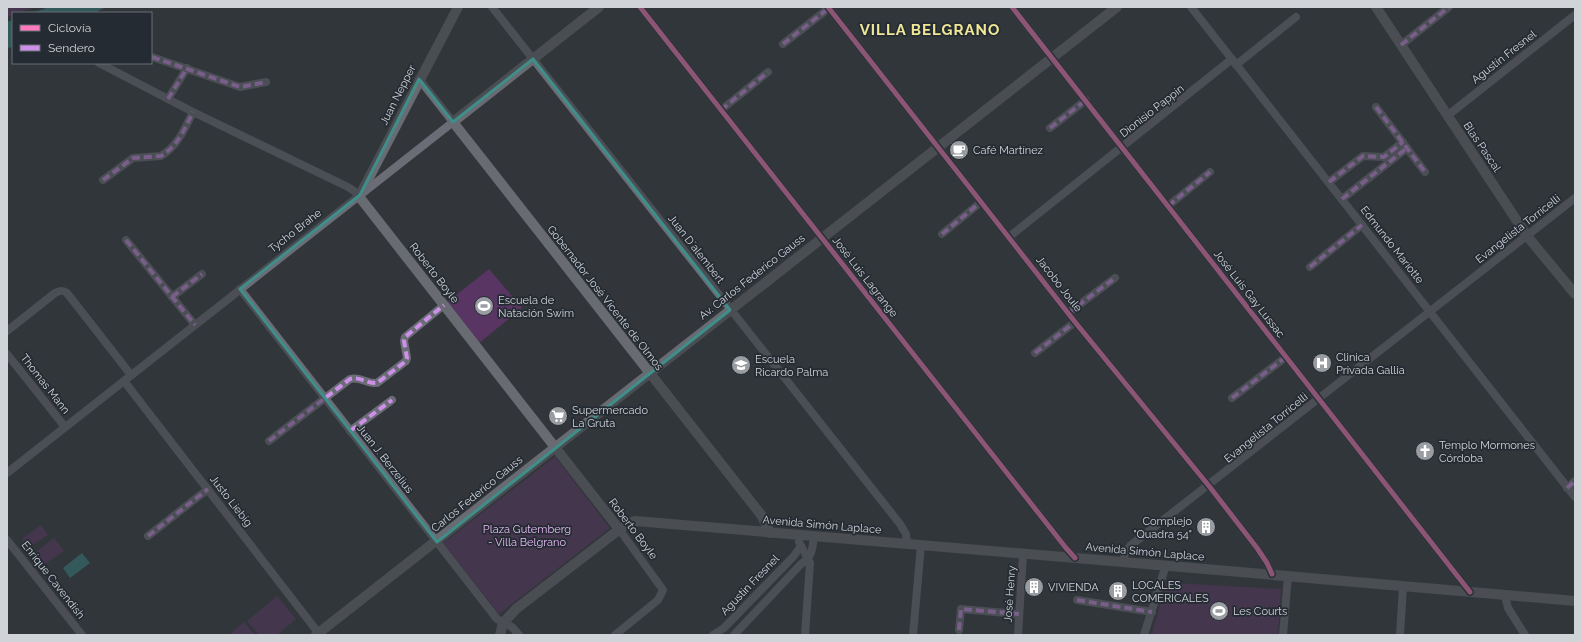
<svg xmlns="http://www.w3.org/2000/svg" width="1582" height="642" font-family="Raleway,sans-serif">
  <style>
    .green { fill: #593564 }
    .water { fill: #398383 }
    .lines { fill: none; stroke-linecap: round; stroke-linejoin: round }
    .minor { stroke: #6a6c76; stroke-width: 8 }
    .major { stroke: #696b72; stroke-width: 10 }
    .quiet { stroke: #ce8fe9; stroke-width: 4; stroke-dasharray: 8 4; stroke-linecap: butt }
    .cycleway-casing { stroke: #252b33; stroke-width: 8 }
    .cycleway { stroke: #fd7abc; stroke-width: 5 }
    .marked { fill: none; stroke: #3f8e89; stroke-width: 3; stroke-linejoin: round }
    .labels { text-anchor: middle; dominant-baseline: central; stroke-width: 3.5; stroke-linejoin: round; paint-order: stroke }
    .street-label { font-size: 11px; fill: #d0d4d9; stroke: #252b33 }
    .poi-label { font-size: 11px; fill: #d0d4d9; stroke: #252b33; text-anchor: start }
    .park-label { font-size: 11px; fill: #eabcf8; stroke: #252b33 }
    .district-label { font-size: 15px; font-weight: bold; letter-spacing: 1px; fill: #efe696; stroke: #252b33 }
  </style>
  <rect width="100%" height="100%" fill="#32363a"/>
  <g class="green">
    <polygon points="7,7 34,7 17,13 13,13 13,15 7,17"/>
    <polygon points="489,269 522,308 478,344 445,304"/>
    <polygon points="555,457 610,528 499,614 443,543"/>
    <polygon points="41,525 48,535 28,548 22,539"/>
    <polygon points="54,538 64,551 41,567 32,555"/>
    <polygon points="1175,583 1281,589 1278,635 1158,635 1152,633 1165,587 1167,584"/>
    <polygon points="277,596 296,619 277,635 259,635 247,621"/>
    <polygon points="244,622 255,635 229,635"/>
  </g>
  <g class="water">
    <polygon points="49,7 106,7 94,13 32,13"/>
    <polygon points="13,20 13,47 7,48 7,22"/>
    <polygon points="82,553 90,563 70,578 63,568"/>
  </g>
  <g class="lines">
    <g class="minor">
      <polyline points="492,7 900,524 906,534 907,544"/>
      <polyline points="640,7 1066,548 1075,558"/>
      <polyline points="828,7 1075,322 1209,486 1257,548 1267,563 1272,574"/>
      <polyline points="1012,7 1470,592"/>
      <polyline points="1191,7 1575,497"/>
      <polyline points="783,44 829,8"/>
      <polyline points="1401,45 1449,7"/>
      <polyline points="152,57 240,87 266,82"/>
      <polyline points="99,63 193,112 348,187 360,195"/>
      <polyline points="1236,65 1296,17"/>
      <polyline points="168,99 187,68"/>
      <polyline points="1376,107 1425,172"/>
      <polyline points="721,110 768,72"/>
      <polyline points="1447,116 1575,15"/>
      <polyline points="1050,128 1086,100"/>
      <path d="M103,180l30,-22 28,-2c17,-10 24,-28 32,-44"/>
      <polyline points="1329,182 1363,156 1384,157 1403,142"/>
      <polyline points="1342,199 1407,148"/>
      <polyline points="1168,206 1210,172"/>
      <polyline points="942,234 981,202"/>
      <polyline points="1009,237 1232,59"/>
      <polyline points="126,240 195,325"/>
      <polyline points="1310,267 1362,225"/>
      <polyline points="240,289 497,619 512,627 519,635"/>
      <polyline points="172,297 202,274"/>
      <polyline points="1068,313 1115,278"/>
      <path d="M7,331l48,-38c5,-3 8,-3 12,0l64,82"/>
      <polyline points="1035,353 1075,322"/>
      <polyline points="7,354 65,427"/>
      <polyline points="124,381 320,635"/>
      <polyline points="1232,398 1286,357"/>
      <polyline points="350,431 392,400"/>
      <path d="M269,441l81,-62c10,-3 17,5 27,4l29,-22 1,-3 -3,-17 1,-4 39,-32"/>
      <polyline points="7,473 453,122 419,79"/>
      <polyline points="1567,488 1575,481"/>
      <polyline points="148,536 208,489"/>
      <polyline points="7,540 82,635"/>
      <polyline points="799,542 810,563 805,635"/>
      <polyline points="1123,562 1125,553 1130,546 1575,198"/>
      <polyline points="1505,596 1508,608 1525,635"/>
      <polyline points="1077,600 1152,612"/>
      <polyline points="959,630 961,609 1019,614"/>
      <polyline points="615,635 658,600 663,590 619,529"/>
      <polyline points="713,635 724,628 793,557 801,546"/>
      <path d="M734,635l66,-70c13,-10 12,-14 14,-29"/>
      <polyline points="913,635 921,545"/>
      <polyline points="1018,635 1023,554"/>
      <polyline points="1144,635 1166,565"/>
      <polyline points="1283,635 1288,576"/>
      <polyline points="1400,635 1403,586"/>
    </g>
    <g class="major">
      <polyline points="458,7 360,195 361,199 619,529"/>
      <polyline points="599,7 453,122 762,516 770,533"/>
      <polyline points="1376,7 1527,236 1575,294"/>
      <polyline points="316,635 1117,7"/>
      <polyline points="500,635 503,623 516,609 612,535 627,524 635,521 1170,566 1575,601"/>
    </g>
    <g class="quiet">
      <polyline points="783,44 829,8"/>
      <polyline points="1401,45 1449,7"/>
      <polyline points="152,57 240,87 266,82"/>
      <polyline points="168,99 187,68"/>
      <polyline points="1376,107 1425,172"/>
      <polyline points="721,110 768,72"/>
      <polyline points="1050,128 1086,100"/>
      <path d="M103,180l30,-22 28,-2c17,-10 24,-28 32,-44"/>
      <polyline points="1329,182 1363,156 1384,157 1403,142"/>
      <polyline points="1342,199 1407,148"/>
      <polyline points="1168,206 1210,172"/>
      <polyline points="942,234 981,202"/>
      <polyline points="126,240 195,325"/>
      <polyline points="1310,267 1362,225"/>
      <polyline points="172,297 202,274"/>
      <polyline points="1068,313 1115,278"/>
      <polyline points="1035,353 1075,322"/>
      <polyline points="1232,398 1286,357"/>
      <polyline points="350,431 392,400"/>
      <path d="M269,441l81,-62c10,-3 17,5 27,4l29,-22 1,-3 -3,-17 1,-4 39,-32"/>
      <polyline points="1567,488 1575,481"/>
      <polyline points="148,536 208,489"/>
      <polyline points="1077,600 1152,612"/>
      <polyline points="959,630 961,609 1019,614"/>
    </g>
    <g class="cycleway-casing">
      <g id="cycleway">
        <polyline points="640,7 1066,548 1075,558"/>
        <polyline points="828,7 1075,322 1209,486 1257,548 1267,563 1272,574"/>
        <polyline points="1012,7 1470,592"/>
      </g>
    </g>
    <use href="#cycleway" class="cycleway"/>
  </g>
  <path d="M0 0H1582V642H0ZM533,59l197,251 -293,232 -197,-253 120,-94 59,-116 34,43z" fill="#32363a" fill-opacity=".55" fill-rule="evenodd"/>
  <path class="marked" d="M533,59l197,251 -293,232 -197,-253 120,-94 59,-116 34,43z"/>
  <defs>
    <g id="cafe-disc" transform="scale(1)"><circle r="9.5" fill="#999da1" stroke="#252b33"/><path d="M-5.5-4.5H6V0H3Q3 3.5 0 3.5H-2.5Q-5.5 3.5-5.5 0ZM3-3.2v2h1.7v-2ZM-6 4.5H4V6H-6Z" fill="#fff"/></g>
    <g id="stadium-disc" transform="scale(1)"><circle r="9.5" fill="#999da1" stroke="#252b33"/><path d="M0-5a6.5 5 0 1 0 0 10a6.5 5 0 1 0 0-10ZM-3.5-1.8h7v3.6h-7Z" fill="#fff"/></g>
    <g id="hospital-disc" transform="scale(1)"><circle r="9.5" fill="#999da1" stroke="#252b33"/><path d="M-5-5h3v3.5h4V-5h3V5h-3V1.5h-4V5h-3Z" fill="#fff"/></g>
    <g id="school-disc" transform="scale(1)"><circle r="9.5" fill="#999da1" stroke="#252b33"/><path d="M0-5L7-2L0 1L-7-2ZM-4 1L0 2.5L4 1V4Q0 6-4 4Z" fill="#fff"/></g>
    <g id="supermarket-disc" transform="scale(1)"><circle r="9.5" fill="#999da1" stroke="#252b33"/><path d="M-6-5.5h2.5l.6 2H6L4.5 2H-2.5L-4.4-4H-6ZM-1.5 3.2a1.3 1.3 0 1 0 .1 0ZM3 3.2a1.3 1.3 0 1 0 .1 0Z" fill="#fff"/></g>
    <g id="church-disc" transform="scale(1)"><circle r="9.5" fill="#999da1" stroke="#252b33"/><path d="M-1.2-6h2.4v3.5h3.3v2.4h-3.3V6h-2.4V-.1h-3.3v-2.4h3.3Z" fill="#fff"/></g>
    <g id="building-disc" transform="scale(1)"><circle r="9.5" fill="#999da1" stroke="#252b33"/><path d="M-4-6H4V6H1V3H-1V6H-4ZM-2.5-4.3h1.7v1.8h-1.7ZM.8-4.3h1.7v1.8H.8ZM-2.5-1h1.7V.8h-1.7ZM.8-1h1.7V.8H.8Z" fill="#fff"/></g>
  </defs>
  <g fill-rule="evenodd">
    <use href="#cafe-disc" x="959" y="150"/>
    <use href="#stadium-disc" x="484" y="306"/>
    <use href="#hospital-disc" x="1322" y="363"/>
    <use href="#school-disc" x="741" y="365"/>
    <use href="#supermarket-disc" x="558" y="416"/>
    <use href="#church-disc" x="1425" y="451"/>
    <use href="#building-disc" x="1206" y="527"/>
    <use href="#building-disc" x="1034" y="587"/>
    <use href="#building-disc" x="1118" y="591"/>
    <use href="#stadium-disc" x="1219" y="611"/>
  </g>
  <g class="labels">
    <g class="street-label">
      <text transform="translate(1504 57) rotate(-38)">Agustín Fresnel</text>
      <text transform="translate(398 95) rotate(-63)">Juan Nepper</text>
      <text transform="translate(1152 111) rotate(-38)">Dionisio Pappin</text>
      <text transform="translate(1482 147) rotate(56)">Blas Pascal</text>
      <text transform="translate(1518 229) rotate(-38)">Evangelista Torricelli</text>
      <text transform="translate(295 231) rotate(-38)">Tycho Brahe</text>
      <text transform="translate(1392 245) rotate(52)">Edmundo Mariotte</text>
      <text transform="translate(696 249) rotate(52)">Juan D´alembert</text>
      <text transform="translate(434 273) rotate(52)">Roberto Boyle</text>
      <text transform="translate(752 277) rotate(-38)">Av. Carlos Federico Gauss</text>
      <text transform="translate(865 277) rotate(52)">José Luis Lagrange</text>
      <text transform="translate(1059 284) rotate(52)">Jacobo Joule</text>
      <text transform="translate(1249 294) rotate(52)">José Luis Gay Lussac</text>
      <text transform="translate(605 298) rotate(52)">Gobernador José Vicente de Olmos</text>
      <text transform="translate(45 384) rotate(52)">Thomas Mann</text>
      <text transform="translate(1266 428) rotate(-39)">Evangelista Torricelli</text>
      <text transform="translate(385 459) rotate(52)">Juan J. Berzelius</text>
      <text transform="translate(477 494) rotate(-39)">Carlos Federico Gauss</text>
      <text transform="translate(231 501) rotate(52)">Justo Liebig</text>
      <text transform="translate(822 525) rotate(5)">Avenida Simón Laplace</text>
      <text transform="translate(633 529) rotate(53)">Roberto Boyle</text>
      <text transform="translate(1145 552) rotate(5)">Avenida Simón Laplace</text>
      <text transform="translate(53 580) rotate(52)">Enrique Cavendish</text>
      <text transform="translate(750 585) rotate(-46)">Agustin Fresnel</text>
      <text transform="translate(1010 594) rotate(-86)">José Henry</text>
    </g>
    <g class="poi-label">
      <text x="973" y="150">Café Martínez</text>
      <text x="498" y="300">Escuela de<tspan x="498" dy="13">Natación Swim</tspan></text>
      <text x="1336" y="357">Clinica<tspan x="1336" dy="13">Privada Gallia</tspan></text>
      <text x="755" y="359">Escuela<tspan x="755" dy="13">Ricardo Palma</tspan></text>
      <text x="572" y="410">Supermercado<tspan x="572" dy="13">La Gruta</tspan></text>
      <text x="1439" y="445">Templo Mormones<tspan x="1439" dy="13">Córdoba</tspan></text>
      <text x="1192" y="521" text-anchor="end">Complejo<tspan x="1192" dy="13">"Quadra 54"</tspan></text>
      <text x="1132" y="585">LOCALES<tspan x="1132" dy="13">COMERICALES</tspan></text>
      <text x="1048" y="587">VIVIENDA</text>
      <text x="1233" y="611">Les Courts</text>
    </g>
    <g class="park-label">
      <text x="527" y="529">Plaza Gutemberg<tspan x="527" dy="13">- Villa Belgrano</tspan></text>
    </g>
    <g class="district-label">
      <text x="930" y="30">VILLA BELGRANO</text>
    </g>
  </g>
  <rect width="1582" height="642" fill="none" stroke="#d0d4d9" stroke-width="16"/>
  <rect x="12" y="12" width="140" height="52" fill="#252b33" stroke="#696f75"/>
  <rect x="20" y="25" width="20" height="6" fill="#fd7abc" stroke="#696f75"/>
  <text x="48" y="32" font-size="12" fill="#d0d4d9">Ciclovía</text>
  <rect x="20" y="45" width="20" height="6" fill="#ce8fe9" stroke="#696f75"/>
  <text x="48" y="52" font-size="12" fill="#d0d4d9">Sendero</text>
</svg>
